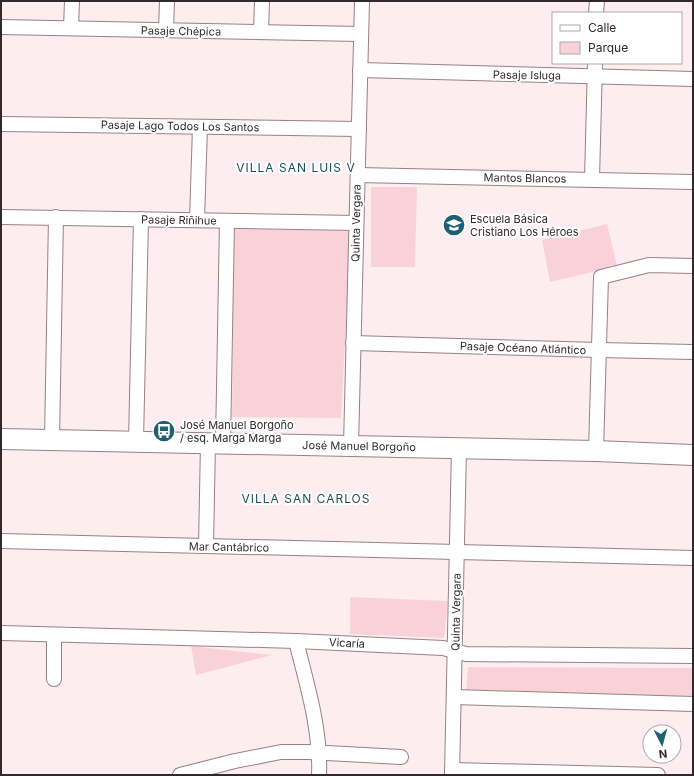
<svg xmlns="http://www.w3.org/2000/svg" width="694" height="776" font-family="Inter,sans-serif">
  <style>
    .green { fill: #f9d2d9 }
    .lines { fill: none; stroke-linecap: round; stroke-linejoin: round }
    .street-casing { stroke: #948285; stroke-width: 16 }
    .secondary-casing { stroke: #948285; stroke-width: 22 }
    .street { stroke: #fff; stroke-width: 14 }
    .secondary { stroke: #fff; stroke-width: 20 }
    .labels { text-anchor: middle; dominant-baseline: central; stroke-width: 4; stroke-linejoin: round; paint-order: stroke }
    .street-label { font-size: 11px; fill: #31292b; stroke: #fff }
    .poi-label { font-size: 11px; fill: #31292b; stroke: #fff; text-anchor: start }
    .neighbourhood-label { font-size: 12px; letter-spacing: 1px; fill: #1c5060; stroke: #fff }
  </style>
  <rect width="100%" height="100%" fill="#fdedf0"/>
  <g class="green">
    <polygon points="371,187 417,187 415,267 371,267"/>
    <polygon points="607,224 617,266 550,282 542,240"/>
    <polygon points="234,229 351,231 341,418 232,417"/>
    <polygon points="350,597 448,601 444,638 350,634"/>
    <polygon points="191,646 272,655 196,675"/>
    <polygon points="468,667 693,668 693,699 466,692"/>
  </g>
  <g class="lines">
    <g class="street-casing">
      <g id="street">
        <polyline points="596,13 597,1"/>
        <polyline points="1,27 361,34"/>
        <polyline points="71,28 72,1"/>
        <polyline points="166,30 167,1"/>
        <polyline points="261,32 262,1"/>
        <polyline points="360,70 693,79"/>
        <polyline points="1,124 359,129"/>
        <polyline points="358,175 693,182"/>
        <polyline points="592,179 595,63"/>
        <polyline points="1,217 356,223"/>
        <polyline points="197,220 200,127"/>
        <polyline points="353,343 599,350 693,352"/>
        <polyline points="52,440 56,217"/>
        <polyline points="136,441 141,219"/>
        <polyline points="223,443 227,221"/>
        <polyline points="351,446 362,1"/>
        <polyline points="596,451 601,277 649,265 693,266"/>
        <polyline points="1,541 457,552 693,558"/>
        <polyline points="206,546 208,443"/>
        <polyline points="1,633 296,641 443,648 466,654 693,656"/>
        <path d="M296,641c11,44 25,89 23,134"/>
        <polyline points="54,679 54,635"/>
        <polyline points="454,697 693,704"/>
        <polyline points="452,770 658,775"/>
        <polyline points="180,775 235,761 281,752 308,752 401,757"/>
        <polyline points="452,775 459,448"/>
      </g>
    </g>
    <g class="secondary-casing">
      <polyline id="secondary" points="1,439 596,451 693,455"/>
    </g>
    <use href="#street" class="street"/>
    <use href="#secondary" class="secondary"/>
  </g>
  <defs>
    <g id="school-disc" transform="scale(1.15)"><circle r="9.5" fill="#1e6074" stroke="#fff"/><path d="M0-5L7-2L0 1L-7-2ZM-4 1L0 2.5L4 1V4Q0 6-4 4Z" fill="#fff"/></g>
    <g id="bus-disc" transform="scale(1.15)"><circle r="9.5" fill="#1e6074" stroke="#fff"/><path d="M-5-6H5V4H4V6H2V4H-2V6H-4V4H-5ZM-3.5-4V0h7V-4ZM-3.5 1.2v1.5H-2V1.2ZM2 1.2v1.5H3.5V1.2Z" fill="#fff"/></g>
  </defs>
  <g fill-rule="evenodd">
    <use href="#school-disc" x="454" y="225"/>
    <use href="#bus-disc" x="164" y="431"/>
  </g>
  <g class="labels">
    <g class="street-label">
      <text transform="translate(181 31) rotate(1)">Pasaje Chépica</text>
      <text transform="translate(527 75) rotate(1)">Pasaje Isluga</text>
      <text transform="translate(180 126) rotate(1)">Pasaje Lago Todos Los Santos</text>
      <text transform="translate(525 178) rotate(1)">Mantos Blancos</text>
      <text transform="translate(179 220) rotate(1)">Pasaje Riñihue</text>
      <text transform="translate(356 223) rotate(-89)">Quinta Vergara</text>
      <text transform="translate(523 348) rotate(2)">Pasaje Océano Atlántico</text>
      <text transform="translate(359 446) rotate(1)">José Manuel Borgoño</text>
      <text transform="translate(229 547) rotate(1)">Mar Cantábrico</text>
      <text transform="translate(456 612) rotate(-89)">Quinta Vergara</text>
      <text transform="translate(347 643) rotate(3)">Vicaría</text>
    </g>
    <g class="poi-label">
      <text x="470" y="219">Escuela Básica<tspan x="470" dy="13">Cristiano Los Héroes</tspan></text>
      <text x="180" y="425">José Manuel Borgoño<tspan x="180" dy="13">/ esq. Marga Marga</tspan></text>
    </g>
    <g class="neighbourhood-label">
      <text x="296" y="167">VILLA SAN LUIS V</text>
      <text x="306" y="498">VILLA SAN CARLOS</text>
    </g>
  </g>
  <rect width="694" height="776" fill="none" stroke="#31292b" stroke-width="4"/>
  <rect x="552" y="12" width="130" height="52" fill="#ffffff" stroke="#ada9aa"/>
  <rect x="560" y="25" width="20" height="6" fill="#ffffff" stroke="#ada9aa"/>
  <text x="588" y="32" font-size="12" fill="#31292b">Calle</text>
  <rect x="560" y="42" width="20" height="12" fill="#f9d2d9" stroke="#ada9aa"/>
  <text x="588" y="52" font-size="12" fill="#31292b">Parque</text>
  <g transform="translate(662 744) rotate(174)"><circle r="19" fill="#ffffff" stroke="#ada9aa"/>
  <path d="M0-3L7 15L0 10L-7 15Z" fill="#1e6074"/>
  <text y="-6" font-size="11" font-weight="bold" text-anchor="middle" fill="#31292b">N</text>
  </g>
</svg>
